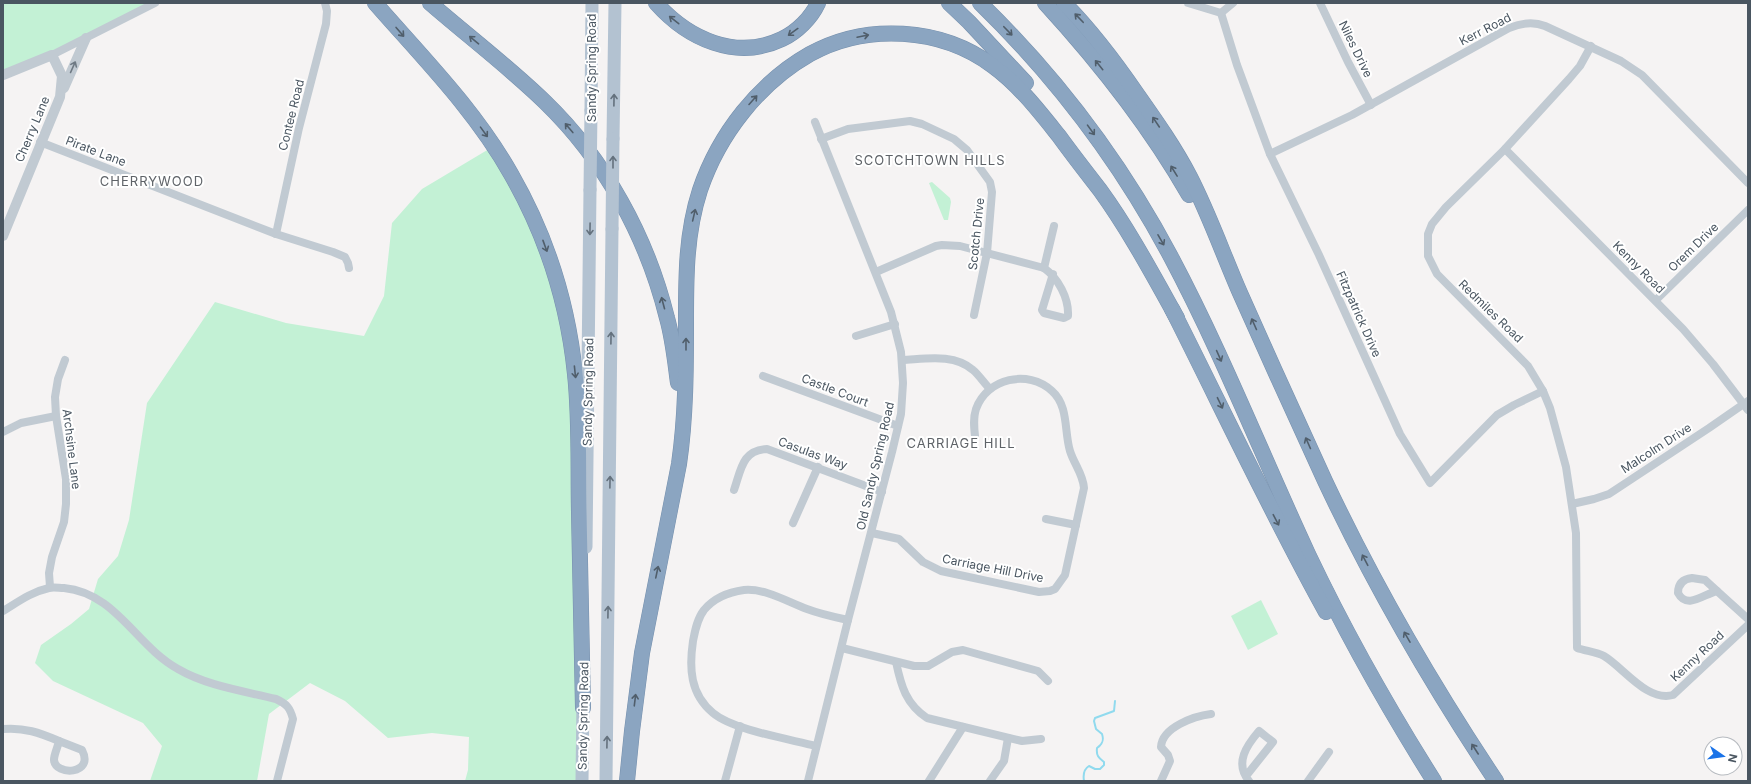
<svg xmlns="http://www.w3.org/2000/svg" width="1751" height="784" font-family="Inter,sans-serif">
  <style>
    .green { fill: #c3f1d5 }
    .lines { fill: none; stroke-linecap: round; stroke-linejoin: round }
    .stream { stroke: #90daee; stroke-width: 2 }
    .motorway-casing { stroke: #7690ad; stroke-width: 16 }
    .minor { stroke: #c1cad2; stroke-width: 8 }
    .tertiary { stroke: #c1cad2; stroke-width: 10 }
    .primary { stroke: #b3c2d1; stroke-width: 13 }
    .motorway { stroke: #8ba5c1; stroke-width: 15 }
    .primary-bridge { stroke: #b3c2d1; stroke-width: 13 }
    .oneway { stroke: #505e6b }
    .oneway2 { stroke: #6e7983 }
    .oneway3 { stroke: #64717d }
    .labels { text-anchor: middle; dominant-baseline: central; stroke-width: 4; stroke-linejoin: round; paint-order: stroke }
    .street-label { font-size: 12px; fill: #4a5661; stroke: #fff }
    .neighbourhood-label { font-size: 13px; letter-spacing: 1px; fill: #5f6368; stroke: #fff }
  </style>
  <rect width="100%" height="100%" fill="#f5f3f3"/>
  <g class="green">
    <polygon points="3,3 152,3 3,75"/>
    <polygon points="494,146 527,203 571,344 582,781 465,781 468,770 469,737 432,733 388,738 345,701 310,683 269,714 257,781 150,781 162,746 143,723 53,681 35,663 41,645 71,624 89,609 98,579 118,556 129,520 147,403 215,302 286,323 364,336 384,296 392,223 422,189"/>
    <polygon points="932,182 950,198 951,202 948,220 944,220 929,183"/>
    <polygon points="1261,600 1278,634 1248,650 1231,616"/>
  </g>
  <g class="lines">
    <path class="stream" d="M1084,781c-1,-6 0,-12 5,-15l6,3h5l4,-4v-3c-5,-4 -8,-6 -7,-14 6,-4 7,-8 5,-14l-6,-5 -2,-8 1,-3 19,-7 1,-10"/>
    <g class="motorway-casing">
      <g id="motorway">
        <path d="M375,3c48,55 100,107 136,171 35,61 57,130 64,200 5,46 3,92 4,138 1,66 3,131 4,196"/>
        <path d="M430,3c38,33 79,64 115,99 60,58 102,135 122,216 6,21 8,43 11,65"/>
        <path d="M656,3c32,36 80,58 126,36 15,-7 29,-21 36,-36"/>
        <polyline points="949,3 969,22 1026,83"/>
        <path d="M980,3c76,74 141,160 191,254 51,96 91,198 137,297 37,78 80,154 126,227"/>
        <path d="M1045,3c54,59 104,122 144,192"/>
        <path d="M1064,3c28,28 51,59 73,91 19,27 38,54 53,83 19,37 33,77 50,116 28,63 56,125 85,188 49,104 107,204 171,300"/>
        <path d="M1172,309c51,101 99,204 154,303"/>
        <path d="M627,781l5,-50 10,-78 37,-189c7,-48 7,-96 7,-145 0,-43 0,-86 14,-129 19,-56 59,-107 110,-136 56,-31 131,-27 183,12 26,19 46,45 66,70 13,18 27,36 41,54 29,40 53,85 77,128"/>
      </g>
    </g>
    <g class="minor">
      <polyline points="1188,3 1221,13"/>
      <polyline points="1320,3 1348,62 1371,105"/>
      <polyline points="1221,13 1237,65 1270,154 1319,255 1400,434 1430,483 1497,415 1514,405 1543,391"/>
      <polyline points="1221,13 1233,3"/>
      <path d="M1591,46l-11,20 -11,13 -64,70 -59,58 -14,17 -4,10v22l9,18 91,92 15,25 7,17 16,59 10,66 1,115c9,3 20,4 27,8 20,12 43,46 69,39l75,-70"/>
      <polyline points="52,55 155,3"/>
      <polyline points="821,139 848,129 910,121 922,124 954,139 967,150 990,182 992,192 987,253 974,315"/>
      <polyline points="40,142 276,234 333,252 345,257 348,263 349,268"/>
      <polyline points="1505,149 1683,329 1713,364 1748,410"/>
      <path d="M1270,154l82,-39 157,-87c12,-5 24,-7 36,-2l76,35 21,14 106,108"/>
      <polyline points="276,234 299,128 326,24 327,11 325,3"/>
      <polyline points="1044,268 1054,226"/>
      <path d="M876,272l60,-26 6,-1 18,1 84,22c14,10 25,30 24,48l-4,2 -20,-5 -2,-3 11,-36"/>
      <polyline points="1656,300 1748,210"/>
      <polyline points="856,336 895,324"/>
      <path d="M902,360c23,-1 52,-7 71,10 6,5 11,13 17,19"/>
      <polyline points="763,376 898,426"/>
      <polyline points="3,432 21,423 56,416"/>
      <path d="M734,490c7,-20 8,-40 33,-41l115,43"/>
      <polyline points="1572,504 1594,499 1609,494 1709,428 1748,401"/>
      <polyline points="1046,519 1076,525"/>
      <polyline points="793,523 818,467"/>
      <path d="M872,533l27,6 24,23 18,9 98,21 11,-1 5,-2 10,-14 19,-87c-1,-14 -10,-24 -14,-37 -6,-19 -1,-45 -18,-60 -24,-22 -65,-13 -76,18 -3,9 -2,18 -1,27"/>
      <path d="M1692,578l13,2 12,11c-13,3 -30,19 -39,2 0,-9 5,-14 14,-15z"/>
      <polyline points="50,587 49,573 52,557 64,522 66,504 66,479 56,416 55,397 58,379 65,360"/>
      <polyline points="1717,591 1748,619"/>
      <path d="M3,611c15,-9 28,-19 46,-23 4,-1 10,0 15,0 52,5 72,58 114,81 29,17 66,22 98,30 11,5 14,9 17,20l-16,62"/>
      <polyline points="842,648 914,666 928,666 952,652 963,650 1038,671 1048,681"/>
      <path d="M896,662c5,24 10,42 31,56l95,23 19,-2"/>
      <path d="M3,729c21,-2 37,4 56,12"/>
      <path d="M59,741l23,9c13,25 -27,26 -28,10 0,-6 4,-13 5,-19z"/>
      <path d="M816,746c-27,-7 -83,-16 -103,-33 -23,-19 -24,-45 -20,-72 2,-10 4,-22 11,-31 10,-12 25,-18 40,-20 21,-2 44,12 63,19 13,5 27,8 41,11"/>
      <path d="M1246,776l27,-34 -14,-11c-12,14 -25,32 -10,50"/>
      <polyline points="725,781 740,726"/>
      <polyline points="808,781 848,620 892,452 901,414 903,383 901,352 891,312 815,122"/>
      <polyline points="929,781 963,727"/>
      <polyline points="990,781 1004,761 1008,738"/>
      <path d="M1161,781l9,-20 -2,-6 -7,-8c1,-20 34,-31 50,-33"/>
      <polyline points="1308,781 1329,752"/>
    </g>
    <g class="tertiary">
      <polyline points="3,75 52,55 62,76 60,97 3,236"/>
      <polyline points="64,88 86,38"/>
    </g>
    <g class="primary">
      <polyline points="591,110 592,3"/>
      <polyline points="613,139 615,3"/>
      <polyline points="586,547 590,190"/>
      <polyline points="582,781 583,698"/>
      <polyline points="606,781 612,229"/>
    </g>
    <use href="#motorway" class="motorway"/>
    <g class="primary-bridge">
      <polyline points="590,190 591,110"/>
      <polyline points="612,229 613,139"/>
    </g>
  </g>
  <defs><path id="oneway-shaft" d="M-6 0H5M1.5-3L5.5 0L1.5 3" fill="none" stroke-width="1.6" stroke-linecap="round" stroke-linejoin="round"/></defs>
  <g class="oneway">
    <use href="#oneway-shaft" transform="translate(1079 18) rotate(-134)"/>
    <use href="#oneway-shaft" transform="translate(674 20) rotate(-142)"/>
    <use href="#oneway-shaft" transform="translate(1008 31) rotate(46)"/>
    <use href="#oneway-shaft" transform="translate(400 32) rotate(49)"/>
    <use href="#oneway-shaft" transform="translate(793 32) rotate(144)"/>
    <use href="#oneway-shaft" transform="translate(863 36) rotate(-12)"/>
    <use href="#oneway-shaft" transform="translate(474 40) rotate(-140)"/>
    <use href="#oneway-shaft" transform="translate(1099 65) rotate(-129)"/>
    <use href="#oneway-shaft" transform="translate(753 100) rotate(-48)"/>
    <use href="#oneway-shaft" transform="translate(1156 122) rotate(-124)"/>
    <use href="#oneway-shaft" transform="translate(569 128) rotate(-130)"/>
    <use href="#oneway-shaft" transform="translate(1091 130) rotate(54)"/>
    <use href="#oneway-shaft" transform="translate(484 132) rotate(54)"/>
    <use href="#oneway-shaft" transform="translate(1174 171) rotate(-122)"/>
    <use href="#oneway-shaft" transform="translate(694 215) rotate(-77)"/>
    <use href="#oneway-shaft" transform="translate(1161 240) rotate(60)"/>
    <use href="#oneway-shaft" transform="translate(545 246) rotate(70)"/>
    <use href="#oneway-shaft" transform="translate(663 303) rotate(-105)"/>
    <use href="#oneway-shaft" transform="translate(1254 324) rotate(-114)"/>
    <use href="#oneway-shaft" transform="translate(686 344) rotate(-90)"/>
    <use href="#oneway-shaft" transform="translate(1219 356) rotate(66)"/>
    <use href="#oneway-shaft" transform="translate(575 372) rotate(84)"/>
    <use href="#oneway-shaft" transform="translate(1220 403) rotate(64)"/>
    <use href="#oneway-shaft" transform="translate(1308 443) rotate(-114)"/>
    <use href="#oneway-shaft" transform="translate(1276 520) rotate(62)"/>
    <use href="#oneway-shaft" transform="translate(1365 560) rotate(-118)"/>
    <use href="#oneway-shaft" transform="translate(657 572) rotate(-78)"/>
    <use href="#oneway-shaft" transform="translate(1407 637) rotate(-120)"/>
    <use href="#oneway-shaft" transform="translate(635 700) rotate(-83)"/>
    <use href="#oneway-shaft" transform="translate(1475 749) rotate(-123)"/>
  </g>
  <use class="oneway2" href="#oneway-shaft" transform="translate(73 67) rotate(-66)"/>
  <g class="oneway3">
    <use href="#oneway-shaft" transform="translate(614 100) rotate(-89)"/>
    <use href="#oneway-shaft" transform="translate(613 162) rotate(-90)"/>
    <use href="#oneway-shaft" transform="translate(590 229) rotate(91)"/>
    <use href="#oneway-shaft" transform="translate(611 338) rotate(-89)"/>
    <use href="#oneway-shaft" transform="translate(610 482) rotate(-89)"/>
    <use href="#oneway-shaft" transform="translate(608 612) rotate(-89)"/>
    <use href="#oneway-shaft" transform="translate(607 742) rotate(-89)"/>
  </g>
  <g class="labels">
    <g class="street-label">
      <text transform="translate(1485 29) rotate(-27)">Kerr Road</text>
      <text transform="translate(1356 49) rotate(64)">Niles Drive</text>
      <text transform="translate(591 68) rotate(-90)">Sandy Spring Road</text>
      <text transform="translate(291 115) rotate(-76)">Contee Road</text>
      <text transform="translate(32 129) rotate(-67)">Cherry Lane</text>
      <text transform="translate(96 151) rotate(21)">Pirate Lane</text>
      <text transform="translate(976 234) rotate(-84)">Scotch Drive</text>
      <text transform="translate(1693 247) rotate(-44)">Orem Drive</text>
      <text transform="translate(1639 267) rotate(45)">Kenny Road</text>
      <text transform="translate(1491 311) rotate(44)">Redmiles Road</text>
      <text transform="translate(1359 314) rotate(66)">Fitzpatrick Drive</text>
      <text transform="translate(835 390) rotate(21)">Castle Court</text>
      <text transform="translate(588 392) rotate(-89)">Sandy Spring Road</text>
      <text transform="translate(1656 448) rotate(-33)">Malcolm Drive</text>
      <text transform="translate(72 449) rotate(83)">Archsine Lane</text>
      <text transform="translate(813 453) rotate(20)">Casulas Way</text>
      <text transform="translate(875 466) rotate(-77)">Old Sandy Spring Road</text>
      <text transform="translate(993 568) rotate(11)">Carriage Hill Drive</text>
      <text transform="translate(1697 656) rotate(-43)">Kenny Road</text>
      <text transform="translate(583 716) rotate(-89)">Sandy Spring Road</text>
    </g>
    <g class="neighbourhood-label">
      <text x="930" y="160">SCOTCHTOWN HILLS</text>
      <text x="152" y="181">CHERRYWOOD</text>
      <text x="961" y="443">CARRIAGE HILL</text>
    </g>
  </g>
  <rect width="1751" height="784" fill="none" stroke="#4a5661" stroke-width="8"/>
  <g transform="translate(1723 756) rotate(103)"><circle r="19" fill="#ffffff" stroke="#b7bbc0"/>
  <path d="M0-3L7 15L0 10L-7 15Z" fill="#1a73e8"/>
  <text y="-6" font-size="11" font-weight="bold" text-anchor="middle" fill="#4a5661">N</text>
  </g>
</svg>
